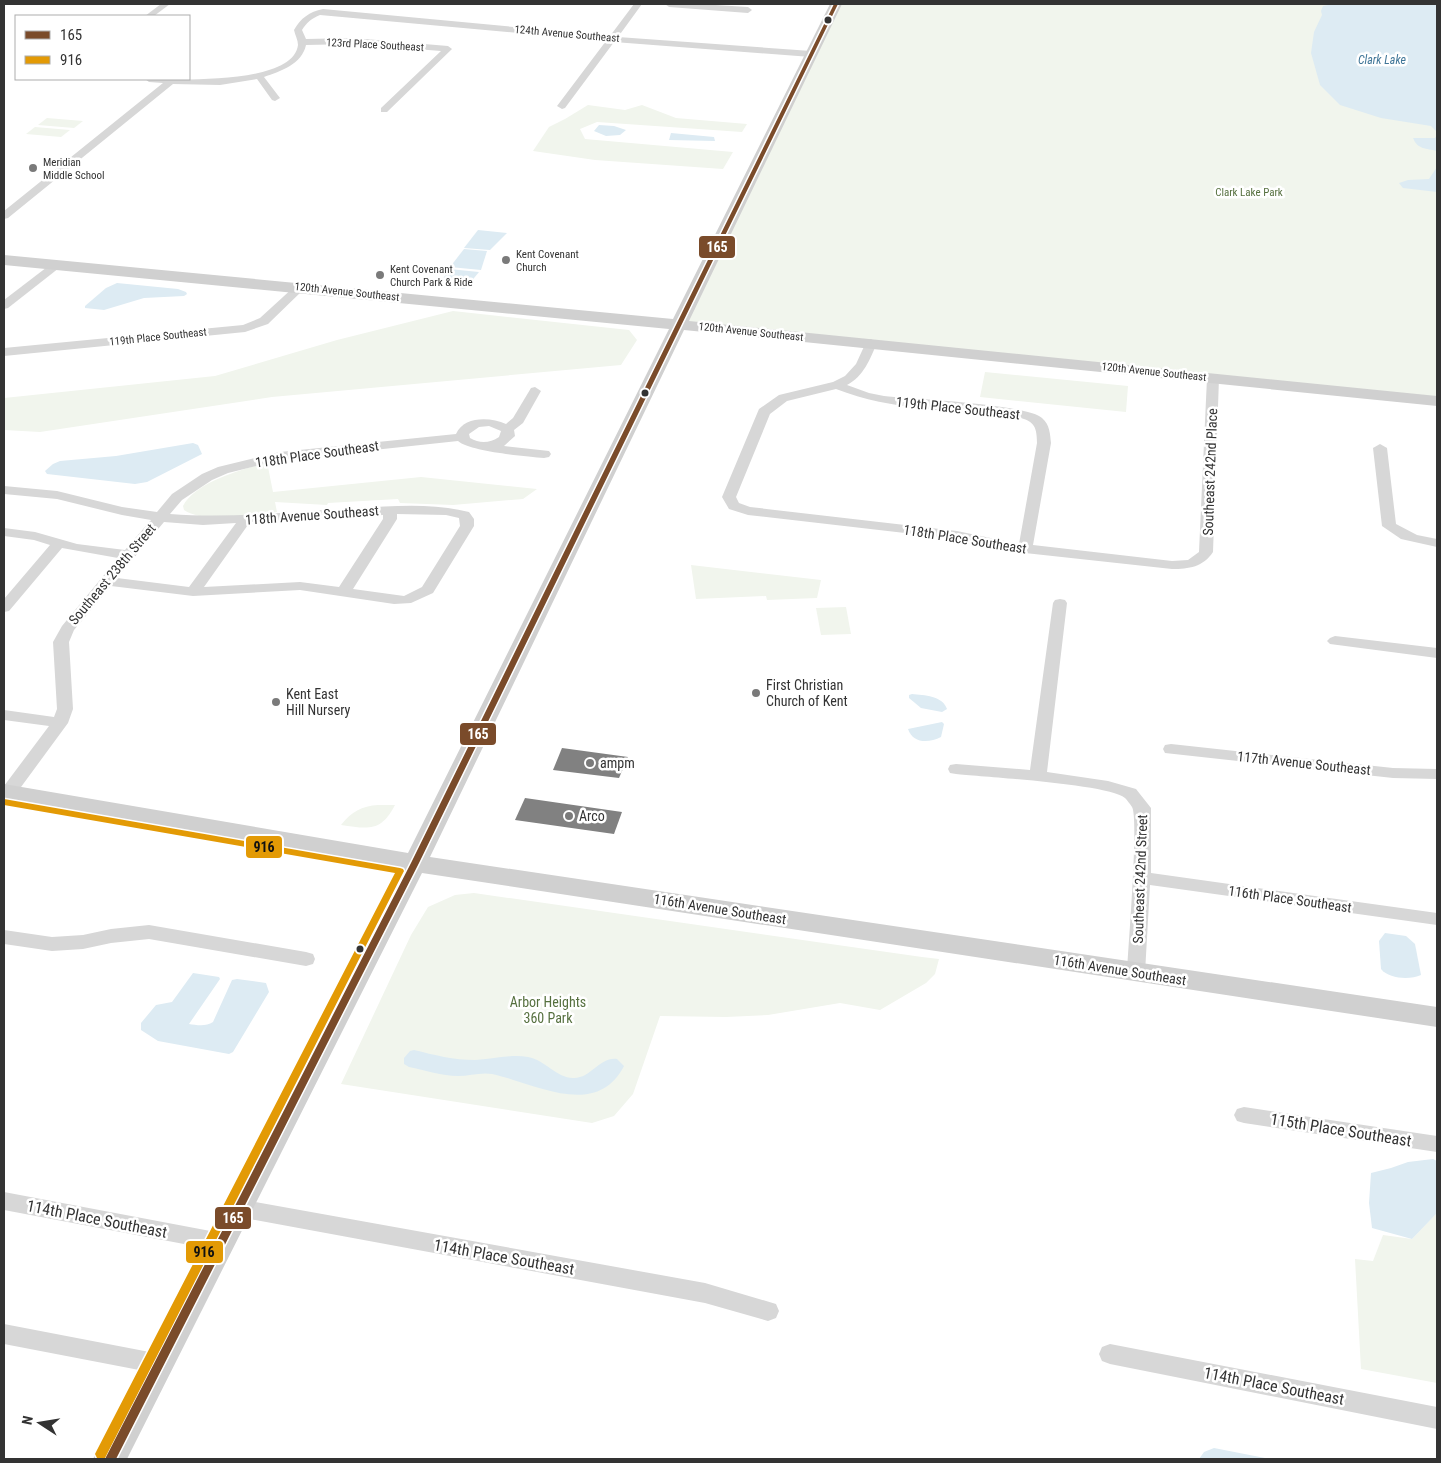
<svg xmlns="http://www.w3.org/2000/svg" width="1441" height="1463" font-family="'Roboto Condensed',sans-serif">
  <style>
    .green { fill: #f1f5ed }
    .water { fill: #ddebf3 }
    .building { fill: #818181 }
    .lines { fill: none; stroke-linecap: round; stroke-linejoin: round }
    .street { fill: #d7d7d7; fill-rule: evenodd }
    .secondary { fill: #d0d0d0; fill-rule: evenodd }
    .bus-1-casing { stroke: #fff; stroke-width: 3 }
    .bus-2-casing { stroke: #fff; stroke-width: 3 }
    .bus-1 { fill: #7a4b2a; fill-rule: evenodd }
    .bus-2 { fill: #e39a05; fill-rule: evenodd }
    .bus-dot { fill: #333; stroke: #fff; stroke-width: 2 }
    .poi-dot { fill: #7a7a7a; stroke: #fff; stroke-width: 2 }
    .labels { text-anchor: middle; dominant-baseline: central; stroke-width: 5; stroke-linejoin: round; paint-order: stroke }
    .far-street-label { font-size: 11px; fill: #333; stroke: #fff }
    .far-poi-label { font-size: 11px; fill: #333; stroke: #fff; text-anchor: start }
    .far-park-label { font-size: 11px; fill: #56703f; stroke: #fff }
    .far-water-label { font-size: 12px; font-style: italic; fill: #3f7597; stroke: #fff }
    .street-label { font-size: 14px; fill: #333; stroke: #fff }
    .poi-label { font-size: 14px; fill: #333; stroke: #fff; text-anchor: start }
    .park-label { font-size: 14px; fill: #56703f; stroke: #fff }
    .near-street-label { font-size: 16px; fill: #333; stroke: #fff }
    .line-badge { stroke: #fff; stroke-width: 2 }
    .badge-label { font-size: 14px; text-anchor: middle; font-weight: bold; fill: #fff }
    .pale-badge-label { font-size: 14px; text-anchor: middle; font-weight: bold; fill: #111 }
  </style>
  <rect width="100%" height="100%" fill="#fff"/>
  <g class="green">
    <polygon points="836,4 1437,4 1437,401 678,325"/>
    <polygon points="588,105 625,110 642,105 676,118 747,124 742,132 597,122 580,129 585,139 733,152 723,169 595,160 533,151 549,127 565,119"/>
    <polygon points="47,118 83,121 74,128 38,125"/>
    <polygon points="35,127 70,130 61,137 26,134"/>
    <polygon points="453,311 629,330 637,340 621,365 272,397 40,432 4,430 4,398 215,376 337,340"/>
    <polygon points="985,372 1128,386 1126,412 980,397"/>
    <path d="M267,462l6,30 148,-15 116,12 -14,10 -70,6 -53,-2 -2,-4 -70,4 -1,2 -52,-3 2,10c-25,2 -72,12 -93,-2l-1,-4c13,-25 60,-36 84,-44z"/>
    <polygon points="691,565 821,580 817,598 767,600 766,596 696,599"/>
    <polygon points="846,607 851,634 821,635 816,608"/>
    <path d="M378,805h17c-14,27 -26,24 -54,20 10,-13 21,-19 37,-20z"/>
    <polygon points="474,893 922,957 939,959 935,974 926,983 880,1010 840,1003 768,1015 726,1017 660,1016 633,1094 614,1116 592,1123 341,1084 411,935 428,907 455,895"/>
    <polygon points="1437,1213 1437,1383 1361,1369 1355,1259 1373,1261 1383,1235 1412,1239"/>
  </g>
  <g class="water">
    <polygon points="1333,4 1437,4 1437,132 1431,126 1381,118 1340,105 1320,85 1311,53 1314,32 1322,15 1321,11 1323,6"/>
    <polygon points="599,125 614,126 626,130 620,135 606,136 594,131"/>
    <polygon points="671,133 714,137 715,141 669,140"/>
    <path d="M1437,135v16c-11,-3 -19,-1 -24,-13h22z"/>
    <polygon points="1437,167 1437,192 1403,188 1399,183 1408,180 1429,179"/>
    <polygon points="478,230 507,233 490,250 464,248"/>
    <polygon points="464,249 487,251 481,270 450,267"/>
    <polygon points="449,269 479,272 465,289 438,287"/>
    <polygon points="117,283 178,289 186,292 187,294 184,296 144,298 104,310 85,308 85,306 106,288"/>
    <polygon points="193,443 198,445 202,454 147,482 135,484 47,474 45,471 53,464 60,461 116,456"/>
    <path d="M912,694c12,1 31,2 35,15l-5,3 -21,-4 -12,-10v-3z"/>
    <path d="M942,722l2,2 -3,13c-12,6 -28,7 -33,-8z"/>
    <path d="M1385,933l21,3 9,8 6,31c-11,5 -32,4 -40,-6l-2,-28z"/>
    <path d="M193,973l26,4 1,2 -31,45c7,1 17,3 24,-2l19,-42 5,-1 29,4 3,9 -36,60 -4,2 -71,-13 -17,-11v-7l15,-18 16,-3z"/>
    <path d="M414,1050c20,5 40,10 61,10 17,-1 36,-6 53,-3 17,3 29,21 45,21 18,1 26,-21 44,-19l7,7c-28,54 -89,17 -132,8 -11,-2 -23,2 -34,2 -16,0 -33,-6 -49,-9l-5,-3v-6l6,-7z"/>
    <polygon points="1433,1159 1437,1161 1437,1213 1412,1239 1372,1228 1369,1203 1371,1173 1391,1168 1408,1162"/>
    <polygon points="1214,1448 1265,1458 1273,1459 1199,1459 1204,1452"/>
  </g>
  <g class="building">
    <polygon points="562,748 628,757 619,778 553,770"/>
    <polygon points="525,798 622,812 614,834 515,820"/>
  </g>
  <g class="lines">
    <g class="street">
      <polygon points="161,4 170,4 154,16 145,16"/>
      <path d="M634,4h8l-24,33 193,14 5,3 -5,3 -197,-15 -49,66 -3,1 -5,-3 49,-65 -286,-26c-8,3 -14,8 -18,15l4,9 47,-1 95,8 4,3 -65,63h-6v-4l60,-57 -88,-7 -47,1c-4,19 -25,26 -42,32l16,21 -5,3 -3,-1 -15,-21 -37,6 -47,-1 -165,134 -4,1v-8l159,-128 -14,-1 -4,-3c28,0 148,7 153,-34 0,-5 -3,-10 -4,-15 7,-12 15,-18 29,-21l287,27z"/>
      <polygon points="665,4 699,4 748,7 752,10 748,13 669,7"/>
      <polygon points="55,263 59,264 61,266 59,268 8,308 4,309 4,300 51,264"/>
      <polygon points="299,285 303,286 305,288 303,290 268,324 245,332 4,356 4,348 243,325 260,318 295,286"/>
      <path d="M871,339l6,4c-7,16 -13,33 -30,42l22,8 15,3c28,3 142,8 158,22 8,7 8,16 9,25l-18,102 139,16 16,-1 11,-8 8,-174 6,-4 4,1 2,3 -6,174c-10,15 -24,17 -41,17l-147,-16 -68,-14 -209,-24 -19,-6 -7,-12 37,-88 20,-14 54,-13 12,-6 11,-12 11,-24zM836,389c56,22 118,21 178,27 18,5 23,7 23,27l-18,101 -62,-13 -207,-24 -11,-4 -3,-6 34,-83 17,-13z"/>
      <path d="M535,387l6,4 -18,32 -9,7 1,6 -11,10 45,5 2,3 -2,3 -5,1c-19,-2 -73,-6 -86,-17l-178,19 -52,13 -16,7 -30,20 -12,14c62,5 126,-3 188,-6 37,-2 75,-5 111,4l5,7v7l-41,67 -22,10 -17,1 -94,-14 -107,6 -82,-10 -37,44 -5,12 4,67 -5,14 -58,79 -6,2v-18l45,-60 -45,-6v-10l50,7 3,-8 -4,-67 9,-16 56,-68 -56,-10 -53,63 -5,1v-13l46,-54 -16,-5 -30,-4v-8l31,4 42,12 48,6 26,-30 -29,-5 -65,-16 -53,-5v-8l53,5 65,16 35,5 15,-18 30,-20 16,-7 62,-15 176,-18c8,-18 34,-17 50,-10l7,-6 18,-30zM489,426l12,5 -2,6c-9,6 -19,7 -29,1l-1,-4 10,-7zM397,514l49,1 13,3 1,8 -38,61 -18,9 -51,-7 44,-70zM383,515v4l-44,68 -39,-5 -96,5 46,-65zM164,522l39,3 33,-2 -47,64 -72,-9z"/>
      <polygon points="1380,444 1387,448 1396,524 1417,535 1437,539 1437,547 1401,539 1382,526 1373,448"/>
      <path d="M1060,599l5,1 2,3 -20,169 61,9 28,8 15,19v65l286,40v12l-287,-40 -5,88 -2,5 -7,2 -7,-2 -2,-5c1,-23 12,-155 5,-166 -2,-3 -5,-7 -7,-9 -17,-14 -141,-21 -169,-24l-6,-1 -2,-4 2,-4 6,-1 74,6 23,-167 2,-3z"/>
      <polygon points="1335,636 1437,648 1437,658 1330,644 1327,641 1330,638"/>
      <polygon points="1171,744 1393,768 1437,769 1437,779 1393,778 1165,753 1163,749 1165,745"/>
      <polygon points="149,925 306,952 313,954 315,959 313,964 306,966 149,939 111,943 83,949 52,951 4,944 4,930 52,937 83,935 111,929"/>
      <polygon points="1244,1107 1437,1136 1437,1152 1244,1123 1237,1121 1234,1115 1237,1109"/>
      <polygon points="4,1192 221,1233 229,1236 232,1242 229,1248 221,1251 4,1210"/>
      <polygon points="239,1199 705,1283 776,1304 779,1311 776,1318 768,1321 705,1303 239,1217 231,1214 228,1208 231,1202"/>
      <polygon points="4,1324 160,1354 168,1357 171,1364 168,1371 160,1374 4,1344"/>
      <polygon points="1110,1344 1437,1407 1437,1429 1110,1364 1102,1361 1099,1354 1102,1347"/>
    </g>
    <polygon class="secondary" points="830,4 842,4 689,321 1437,396 1437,406 684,330 430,857 1437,1007 1437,1027 422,873 127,1459 93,1459 400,869 4,800 4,784 408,853 669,329 4,265 4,255 673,319"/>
    <g class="bus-1-casing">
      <polygon id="bus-1" points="834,4 838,4 419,863 116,1459 105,1459 411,863"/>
    </g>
    <g class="bus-2-casing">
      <polygon id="bus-2" points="4,799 400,868 403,869 404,871 105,1458 101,1459 97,1458 95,1454 97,1450 395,873 4,805"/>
    </g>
    <use href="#bus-1" class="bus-1"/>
    <use href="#bus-2" class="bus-2"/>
  </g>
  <g class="bus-dot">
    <circle cx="828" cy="20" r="4.5"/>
    <circle cx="645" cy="393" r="4.5"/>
    <circle cx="360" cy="949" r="4.5"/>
  </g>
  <g class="poi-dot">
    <circle cx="33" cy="168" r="5"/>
    <circle cx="506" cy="260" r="5"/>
    <circle cx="380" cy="275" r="5"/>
    <circle cx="756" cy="693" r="5"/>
    <circle cx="276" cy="702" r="5"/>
    <circle cx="590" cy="763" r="5"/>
    <circle cx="569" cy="816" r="5"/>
  </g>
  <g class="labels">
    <g class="far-street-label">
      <text transform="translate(567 34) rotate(5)">124th Avenue Southeast</text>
      <text transform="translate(375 45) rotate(3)">123rd Place Southeast</text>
      <text transform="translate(347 292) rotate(6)">120th Avenue Southeast</text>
      <text transform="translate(751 332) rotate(6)">120th Avenue Southeast</text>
      <text transform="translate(158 337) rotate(-6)">119th Place Southeast</text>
      <text transform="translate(1154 372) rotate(6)">120th Avenue Southeast</text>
    </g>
    <g class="far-poi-label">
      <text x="43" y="162">Meridian<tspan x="43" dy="13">Middle School</tspan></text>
      <text x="516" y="254">Kent Covenant<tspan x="516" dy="13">Church</tspan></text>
      <text x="390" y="269">Kent Covenant<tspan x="390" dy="13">Church Park &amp; Ride</tspan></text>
    </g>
    <g class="far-park-label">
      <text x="1249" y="192">Clark Lake Park</text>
    </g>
    <g class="far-water-label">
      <text x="1382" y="60">Clark Lake</text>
    </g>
    <g class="street-label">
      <text transform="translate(958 408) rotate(6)">119th Place Southeast</text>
      <text transform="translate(317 454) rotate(-8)">118th Place Southeast</text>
      <text transform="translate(1210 472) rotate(-88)">Southeast 242nd Place</text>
      <text transform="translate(312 515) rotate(-4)">118th Avenue Southeast</text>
      <text transform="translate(965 539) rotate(9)">118th Place Southeast</text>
      <text transform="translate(112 574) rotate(-50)">Southeast 238th Street</text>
      <text transform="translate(1304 763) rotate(6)">117th Avenue Southeast</text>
      <text transform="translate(1140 879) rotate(-88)">Southeast 242nd Street</text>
      <text transform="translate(1290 899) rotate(8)">116th Place Southeast</text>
      <text transform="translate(720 909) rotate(9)">116th Avenue Southeast</text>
      <text transform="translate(1120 970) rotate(9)">116th Avenue Southeast</text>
    </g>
    <g class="poi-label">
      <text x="766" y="685">First Christian<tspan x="766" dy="16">Church of Kent</tspan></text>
      <text x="286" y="694">Kent East<tspan x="286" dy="16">Hill Nursery</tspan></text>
      <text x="600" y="763">ampm</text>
      <text x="579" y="816">Arco</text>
    </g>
    <g class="park-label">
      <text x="548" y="1002">Arbor Heights<tspan x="548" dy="16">360 Park</tspan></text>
    </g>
    <g class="near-street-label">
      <text transform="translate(1341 1130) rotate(9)">115th Place Southeast</text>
      <text transform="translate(97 1219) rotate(11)">114th Place Southeast</text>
      <text transform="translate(504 1257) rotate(10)">114th Place Southeast</text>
      <text transform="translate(1274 1386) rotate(11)">114th Place Southeast</text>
    </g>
  </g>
  <g class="line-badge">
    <rect x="698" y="235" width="38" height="24" rx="5" fill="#7a4b2a"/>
    <rect x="459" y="722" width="38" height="24" rx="5" fill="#7a4b2a"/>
    <rect x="245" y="835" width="38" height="24" rx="5" fill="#e39a05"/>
    <rect x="214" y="1206" width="38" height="24" rx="5" fill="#7a4b2a"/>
    <rect x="185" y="1240" width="39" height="24" rx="5" fill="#e39a05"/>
  </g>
  <g class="badge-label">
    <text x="717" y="252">165</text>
    <text x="478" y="739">165</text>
    <text x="233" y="1223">165</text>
  </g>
  <g class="pale-badge-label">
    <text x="264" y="852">916</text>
    <text x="204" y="1257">916</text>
  </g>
  <rect width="1441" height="1463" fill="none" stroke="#333333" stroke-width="10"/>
  <rect x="15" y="15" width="175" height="65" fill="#ffffff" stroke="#adadad"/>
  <rect x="25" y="31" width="25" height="8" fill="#7a4b2a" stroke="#adadad"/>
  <text x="60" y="40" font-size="15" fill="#333333">165</text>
  <rect x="25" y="56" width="25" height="8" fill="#e39a05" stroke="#adadad"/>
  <text x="60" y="65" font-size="15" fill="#333333">916</text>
  <g transform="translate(40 1423) rotate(282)" stroke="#ffffff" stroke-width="4" paint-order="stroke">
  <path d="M0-4L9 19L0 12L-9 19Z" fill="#333333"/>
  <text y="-8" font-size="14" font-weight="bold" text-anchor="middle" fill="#333333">N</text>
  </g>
</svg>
